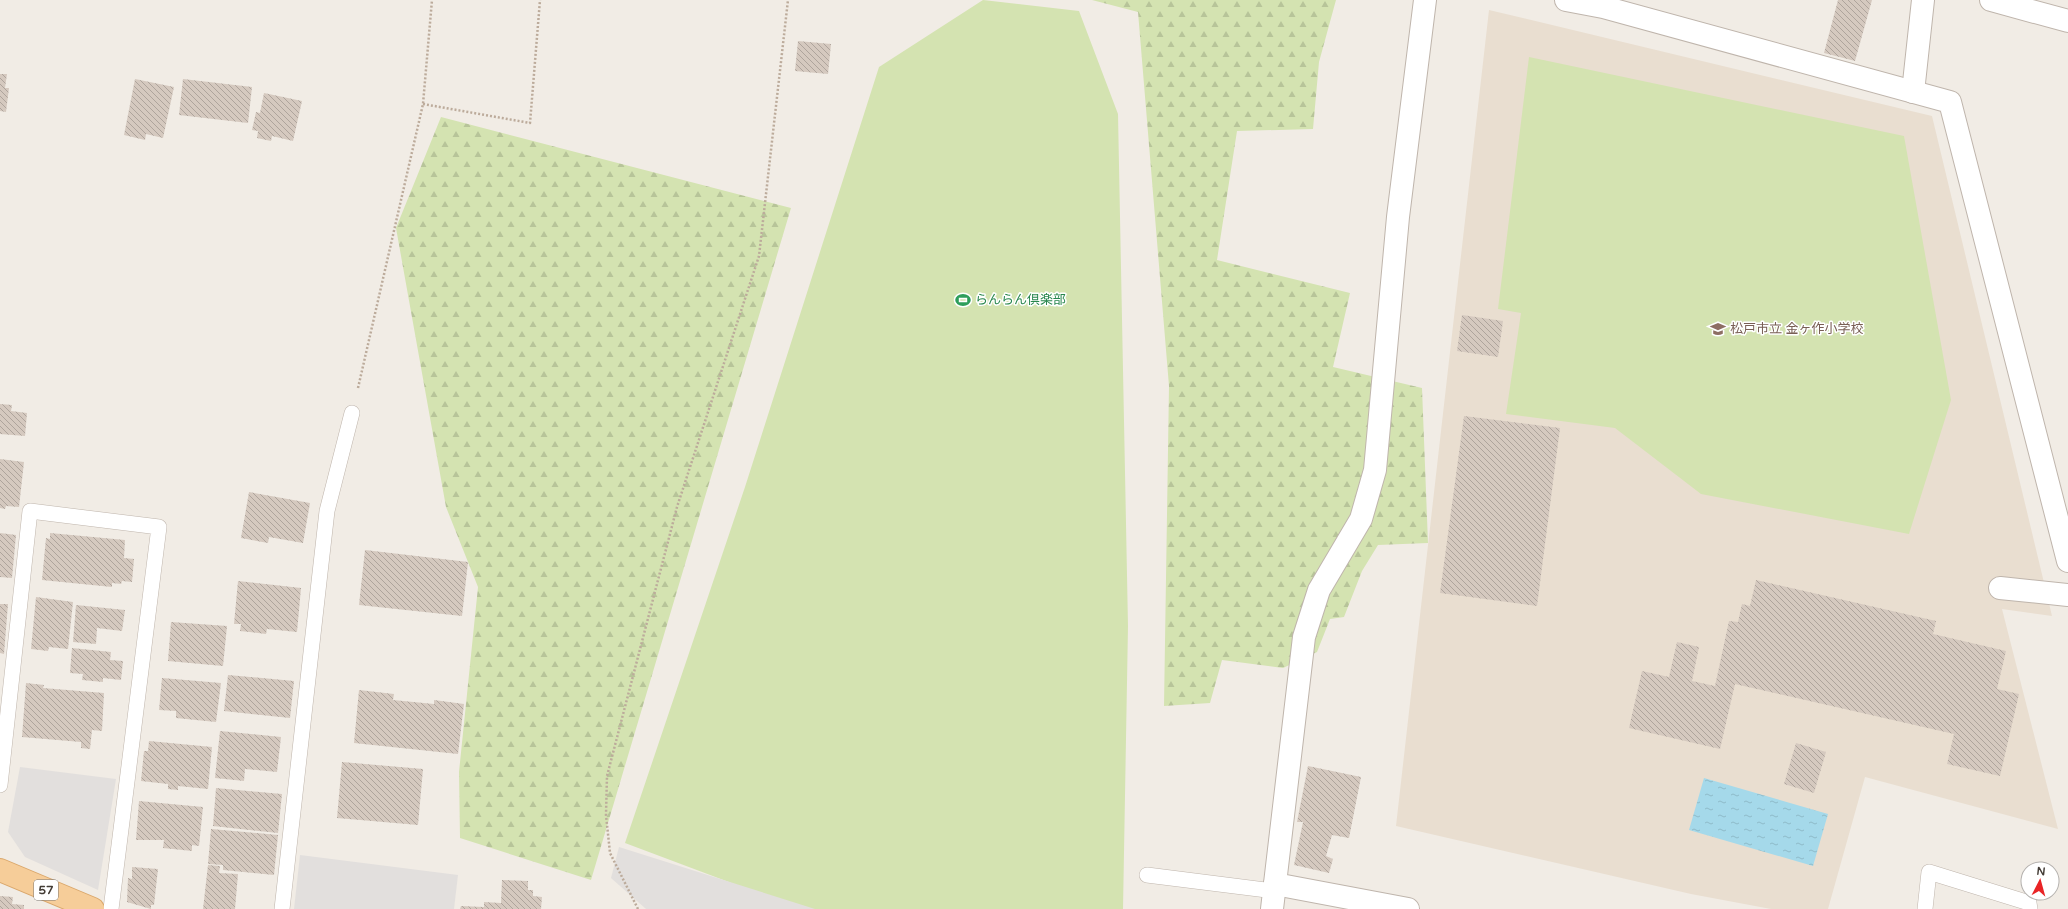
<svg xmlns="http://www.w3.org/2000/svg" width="2068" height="909" font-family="'Varela Round','Noto Sans JP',sans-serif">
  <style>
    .education { fill: #e9ded0 }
    .green { fill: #d4e3b1 }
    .forest { fill: url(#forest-firs) }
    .parking { fill: #e2dfdd }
    .water { fill: url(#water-ripples) }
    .building { fill: url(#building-back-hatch) }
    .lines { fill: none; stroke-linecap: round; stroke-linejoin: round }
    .service-casing { stroke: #bfb5ac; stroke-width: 16 }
    .minor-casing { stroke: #bfb5ac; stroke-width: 24 }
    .primary-casing { stroke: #daa76b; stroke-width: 24 }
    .path { stroke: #bcab9b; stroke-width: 2.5; stroke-dasharray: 2 2; stroke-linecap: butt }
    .service { stroke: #fff; stroke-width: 15 }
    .minor { stroke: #fff; stroke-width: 22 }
    .primary { stroke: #f6cd99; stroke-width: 22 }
    .labels { text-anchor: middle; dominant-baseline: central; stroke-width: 3; stroke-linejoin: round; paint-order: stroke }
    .shield { fill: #fff; stroke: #7b7672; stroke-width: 1 }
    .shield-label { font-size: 12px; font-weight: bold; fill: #433c35 }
    .leisure-label { font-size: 13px; fill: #27864d; stroke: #fff; text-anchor: start }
    .education-label { font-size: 13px; fill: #785e54; stroke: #fff; text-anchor: start }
  </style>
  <defs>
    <pattern id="forest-firs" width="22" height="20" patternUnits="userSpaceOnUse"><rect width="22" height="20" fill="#d4e3b1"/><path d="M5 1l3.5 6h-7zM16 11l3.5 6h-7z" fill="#b7c499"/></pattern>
    <pattern id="water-ripples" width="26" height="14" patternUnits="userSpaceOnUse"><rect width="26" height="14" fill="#a5d9ea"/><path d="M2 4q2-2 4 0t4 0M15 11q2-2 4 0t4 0" fill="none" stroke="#8fbbc9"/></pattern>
    <pattern id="building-back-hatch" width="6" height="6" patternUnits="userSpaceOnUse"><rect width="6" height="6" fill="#d5c9bf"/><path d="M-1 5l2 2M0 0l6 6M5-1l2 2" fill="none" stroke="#aea49c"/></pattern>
  </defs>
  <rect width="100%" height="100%" fill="#f1ece5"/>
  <polygon class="education" points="1489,10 1932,116 2052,616 2002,609 2058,829 1865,777 1828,909 1771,909 1691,894 1396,826"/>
  <g class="green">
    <polygon points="983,0 1079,11 1118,114 1128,626 1123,909 801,909 625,843 745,487 879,67"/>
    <polygon points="1529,57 1904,136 1951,400 1909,534 1701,494 1615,428 1506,414 1521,313 1498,309"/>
  </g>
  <g class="forest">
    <polygon points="1092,0 1336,0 1319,62 1313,129 1237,131 1217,260 1350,293 1333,367 1422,388 1428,543 1378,545 1362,571 1344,617 1330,619 1317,652 1283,668 1222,660 1210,703 1164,706 1169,386 1138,12"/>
    <polygon points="441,117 791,208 591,880 460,838 459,772 478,587 446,507 396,228"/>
  </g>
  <g class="parking">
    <polygon points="20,767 116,779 98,890 25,857 8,832"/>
    <polygon points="619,847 815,909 646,909 611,878"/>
    <polygon points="300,855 458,875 454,909 294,909"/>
  </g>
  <polygon class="water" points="1704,778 1828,814 1813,866 1689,830"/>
  <g class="building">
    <polygon points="1838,0 1872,0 1855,61 1824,53"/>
    <polygon points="798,41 831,44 828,74 795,71"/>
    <polygon points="0,74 7,74 5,88 9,88 6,112 0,111"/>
    <polygon points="135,79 174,87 163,138 146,134 145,140 124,135"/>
    <polygon points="183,79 252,87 248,123 179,115"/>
    <polygon points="264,93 302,101 293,141 272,136 271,141 257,138 258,131 252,130 256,112 260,113"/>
    <polygon points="1462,315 1503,321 1498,357 1457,351"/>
    <polygon points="0,404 12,405 11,411 27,413 25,436 0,434"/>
    <polygon points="1464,416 1560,428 1537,606 1440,593"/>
    <polygon points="0,459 24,462 19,507 6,506 5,509 0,508"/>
    <polygon points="249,492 310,503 303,543 269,537 268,543 241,538"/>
    <polygon points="0,533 16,535 12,578 0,577"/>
    <polygon points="50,533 125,540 124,558 134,559 132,582 122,581 121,584 112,583 112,587 42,580 46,538 50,539"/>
    <polygon points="365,550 468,562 462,616 359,605"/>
    <polygon points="1756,580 1936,621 1933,634 2006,651 1997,689 2019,694 2000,776 1947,764 1954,734 1735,684 1720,749 1629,728 1642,671 1669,677 1677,642 1699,647 1692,681 1715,686 1729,621 1738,622 1742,604 1750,606"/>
    <polygon points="238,581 301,588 297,632 267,629 266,634 240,631 241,624 234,624"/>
    <polygon points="36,597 73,602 68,649 49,647 48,651 31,649"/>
    <polygon points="0,604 8,604 4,654 0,653"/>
    <polygon points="76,605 125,610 122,631 97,628 96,644 73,642"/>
    <polygon points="171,622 227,626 223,666 168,661"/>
    <polygon points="72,648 111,652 110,660 123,661 121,680 103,678 103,682 82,680 83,674 70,673"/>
    <polygon points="228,675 294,681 290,718 224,711"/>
    <polygon points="162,678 221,683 216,722 176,718 176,711 159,710"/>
    <polygon points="26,683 44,685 43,688 104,693 102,731 92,730 90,749 81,748 81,742 22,737"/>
    <polygon points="359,690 394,694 393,700 434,704 434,700 464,704 458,754 354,743"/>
    <polygon points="220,731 281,737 277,772 245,769 244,781 215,778"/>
    <polygon points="149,741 212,747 208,789 178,786 178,790 168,789 168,784 141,781 144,751 148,751"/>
    <polygon points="1796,743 1826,752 1814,793 1784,784"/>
    <polygon points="342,762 423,769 418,825 337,818"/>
    <polygon points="1308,766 1361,777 1349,838 1332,835 1326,856 1333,859 1329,873 1294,865 1303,822 1297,822"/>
    <polygon points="216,788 282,794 278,833 213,826"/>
    <polygon points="139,801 203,807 199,846 192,845 192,851 163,848 164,840 136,840"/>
    <polygon points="211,829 278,835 274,875 223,870 223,865 208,864"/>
    <polygon points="208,865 220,866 219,873 238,874 235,909 203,909"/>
    <polygon points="132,867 158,869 154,905 151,905 151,909 127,902 128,878 132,879"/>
    <polygon points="502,880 528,881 528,890 533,890 533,896 542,897 541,909 460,909 461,906 484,907 484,902 501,903"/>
    <polygon points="0,896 13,897 12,904 24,905 24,909 0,909"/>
  </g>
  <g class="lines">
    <g class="service-casing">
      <g id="service">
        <polyline points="0,785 30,511 159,527 111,909"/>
        <polyline points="1147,875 1274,891"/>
        <polyline points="282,909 327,511 352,413"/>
        <polyline points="1925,909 1929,872 2029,903 2030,909"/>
      </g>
    </g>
    <g class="minor-casing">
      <g id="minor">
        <polyline points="1566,0 1603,7 1950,102 2068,561"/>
        <polyline points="1991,0 2068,21"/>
        <polyline points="1913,92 1923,0"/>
        <polyline points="2000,588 2068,595"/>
        <polyline points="1275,884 1408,909"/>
        <polyline points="1272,909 1304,637 1319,590 1361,519 1375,470 1398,217 1425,0"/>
      </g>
    </g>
    <g class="primary-casing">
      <polyline id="primary" points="0,870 93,909"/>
    </g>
    <g class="path">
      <polyline points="423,104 530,123 540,0"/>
      <polyline points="358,388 423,104 432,0"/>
      <polyline points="638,909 610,853 606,815 607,776 677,507 759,256 788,0"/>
    </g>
    <use href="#service" class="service"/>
    <use href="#minor" class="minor"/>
    <use href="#primary" class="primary"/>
  </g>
  <defs>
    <g id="stadium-bare" transform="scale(1.2)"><path d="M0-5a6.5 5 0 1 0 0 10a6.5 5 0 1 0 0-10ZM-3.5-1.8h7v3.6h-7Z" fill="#2e9e5b" stroke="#fff" stroke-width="2.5" paint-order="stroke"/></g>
    <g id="school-bare" transform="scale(1.2)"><path d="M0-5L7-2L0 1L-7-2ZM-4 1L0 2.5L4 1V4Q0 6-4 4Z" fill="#8d6e63" stroke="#fff" stroke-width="2.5" paint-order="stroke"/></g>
  </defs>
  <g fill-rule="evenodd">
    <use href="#stadium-bare" x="963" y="300"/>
    <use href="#school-bare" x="1718" y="329"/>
  </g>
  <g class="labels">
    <rect class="shield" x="34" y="880" width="24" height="20" rx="3"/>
    <g class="shield-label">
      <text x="46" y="890">57</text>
    </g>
    <g class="leisure-label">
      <text x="975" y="300">らんらん倶楽部</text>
    </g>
    <g class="education-label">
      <text x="1730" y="329">松戸市立 金ヶ作小学校</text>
    </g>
  </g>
  <g transform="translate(2040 881) rotate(6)"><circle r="19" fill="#ffffff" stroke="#b4b1ae"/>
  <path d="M0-3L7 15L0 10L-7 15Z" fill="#e92426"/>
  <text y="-6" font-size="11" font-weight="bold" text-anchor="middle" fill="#433c35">N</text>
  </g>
</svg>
